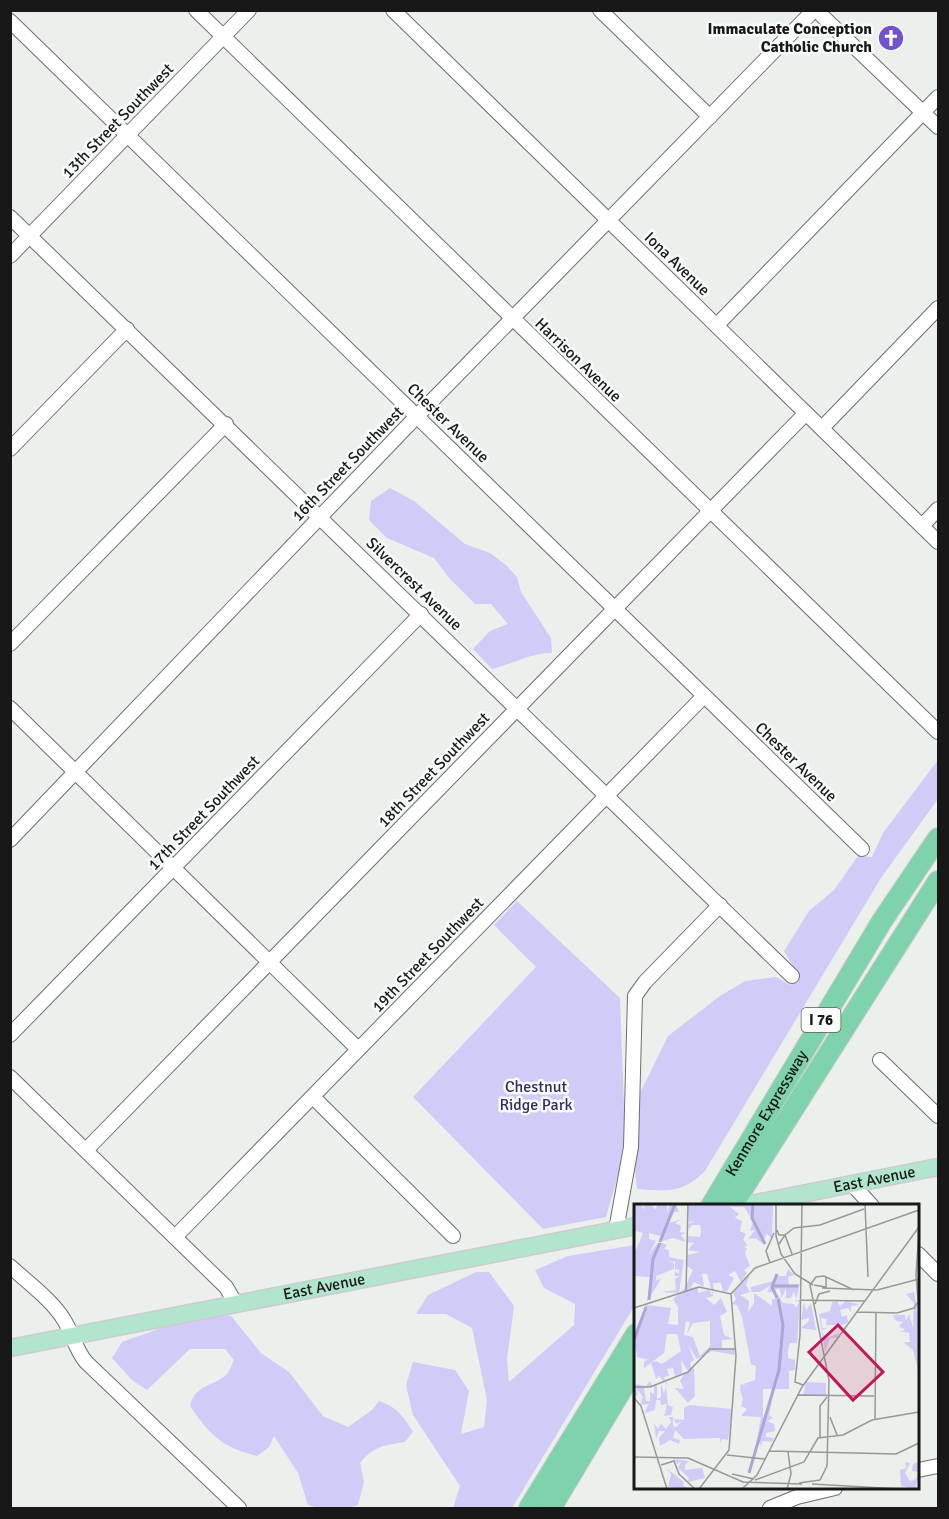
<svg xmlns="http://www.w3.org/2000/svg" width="949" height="1519" font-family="Signika,sans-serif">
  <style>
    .green { fill: #d1cbf8 }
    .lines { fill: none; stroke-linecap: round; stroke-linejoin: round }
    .minor-casing { stroke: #6b706d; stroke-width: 16 }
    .major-casing { stroke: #ccc; stroke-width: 19 }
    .highway-casing { stroke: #ccc; stroke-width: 22 }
    .minor { stroke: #fff; stroke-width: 14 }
    .major { stroke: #b2e5cd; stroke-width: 16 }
    .highway { stroke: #7fd3ac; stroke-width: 20 }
    .labels { text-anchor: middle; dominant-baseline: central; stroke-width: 5; stroke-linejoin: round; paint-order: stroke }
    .shield { fill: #f8fdfb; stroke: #5a5d5b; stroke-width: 1.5 }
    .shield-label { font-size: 15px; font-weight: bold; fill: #171817 }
    .poi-label { font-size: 16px; font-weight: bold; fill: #171817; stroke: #f8fdfb; text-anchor: end }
    .street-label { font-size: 16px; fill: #171817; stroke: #f8fdfb }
    .park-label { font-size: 16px; fill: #362863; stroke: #f8fdfb }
    .inset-river { fill: none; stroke: #aca5d6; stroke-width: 3 }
    .inset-road { fill: none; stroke: #969a97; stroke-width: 1.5 }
    .view { fill: #c2185b; fill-opacity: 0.15; stroke: #c2185b; stroke-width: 3 }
    .inset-edge { fill: none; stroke: #171817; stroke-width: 3 }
  </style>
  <rect width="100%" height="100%" fill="#ebf0ed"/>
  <g class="green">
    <path d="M390,488l24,13 51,43 25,9 16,12 11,12 4,15 30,46 1,15c-22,0 -39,11 -60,16l-19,-20 17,-18 18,-7 -17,-20h-16l-25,-25 -16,-21 -47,-20 -18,-18 2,-19z"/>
    <path d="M938,760v39l-57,79 -176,293c-24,23 -36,20 -68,18l-6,-57 9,-39 28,-57 52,-40 25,-15 31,-4 14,8 8,-11 -14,-23 25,-40 25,-21 24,-34 14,1 11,-24z"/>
    <polygon points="517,901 620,998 625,1134 618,1175 606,1217 543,1229 413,1097 536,967 494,925"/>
    <polygon points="635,1245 635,1305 512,1508 453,1508 460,1486 413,1415 406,1385 413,1362 455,1370 469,1391 461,1434 484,1427 487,1400 472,1328 446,1314 416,1314 428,1295 476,1272 489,1272 514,1306 507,1359 509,1382 574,1325 575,1304 544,1288 535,1270 568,1256"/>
    <path d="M222,1312l10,5 29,36 28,19 34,44 25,11 24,-17 7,-9c17,5 25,16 34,31l-8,10c-20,3 -33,5 -45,21l4,19 -6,23c-15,5 -35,6 -50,0l-10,-32 -24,-37 -5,11 -12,9c-36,-9 -47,-21 -67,-50 5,-22 23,-19 37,-32 3,-4 5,-10 7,-14l-9,-11h-35l-43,41 -15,-10 -20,-22 10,-16 62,-22z"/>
  </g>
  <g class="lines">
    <g class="minor-casing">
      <g id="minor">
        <polyline points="196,10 938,732"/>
        <polyline points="393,10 938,542"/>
        <polyline points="600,10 710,117"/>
        <polyline points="816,10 938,127"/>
        <polyline points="10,21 862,849"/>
        <polyline points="10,217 792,976"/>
        <polyline points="10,256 249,10"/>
        <polyline points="717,325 938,97"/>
        <polyline points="822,428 938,308"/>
        <polyline points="10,449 127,329"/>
        <polyline points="922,526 938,509"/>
        <polyline points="10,644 226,424"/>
        <polyline points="10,708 358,1049"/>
        <polyline points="10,840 417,416 814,10"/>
        <polyline points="10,1035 421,614"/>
        <polyline points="880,1060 938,1116"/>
        <polyline points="10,1077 226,1287 236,1304"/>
        <polyline points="313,1097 453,1236"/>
        <polyline points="86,1150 806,413"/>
        <polyline points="852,1184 872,1206"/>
        <polyline points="616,1230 631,1147 635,996 645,982 720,905"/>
        <polyline points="175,1237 704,696"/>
        <polyline points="918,1254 938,1274"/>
        <path d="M10,1266c18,17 42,34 54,54 9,14 11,29 22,42l153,146"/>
        <polyline points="918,1470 938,1466"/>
        <polyline points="770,1508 797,1497 835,1488"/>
      </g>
    </g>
    <g class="major-casing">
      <g id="major">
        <path id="s1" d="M741,1206l197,-39"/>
        <path id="s2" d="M10,1348l626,-122"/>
      </g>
    </g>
    <g class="highway-casing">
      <g id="highway">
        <path id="s3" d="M711,1206l171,-285 56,-83"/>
        <polyline points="732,1206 938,881"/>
        <polyline points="529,1508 636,1334"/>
        <polyline points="551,1508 636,1366"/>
      </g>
    </g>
    <use href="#minor" class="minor"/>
    <use href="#major" class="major"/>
    <use href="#highway" class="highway"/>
  </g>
  <defs>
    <g id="church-disc" transform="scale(1.35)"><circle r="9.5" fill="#7353cd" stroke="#f8fdfb"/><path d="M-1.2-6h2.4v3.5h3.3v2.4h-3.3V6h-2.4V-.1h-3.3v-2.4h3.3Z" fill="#fff"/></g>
  </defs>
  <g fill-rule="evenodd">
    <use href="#church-disc" x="891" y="38"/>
  </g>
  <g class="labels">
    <rect class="shield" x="801.5" y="1008" width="39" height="24" rx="4.5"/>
    <g class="shield-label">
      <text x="821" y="1020">I 76</text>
    </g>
    <g class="poi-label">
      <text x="872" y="29">Immaculate Conception<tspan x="872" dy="18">Catholic Church</tspan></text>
    </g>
    <g class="street-label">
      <text transform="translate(118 121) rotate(-46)">13th Street Southwest</text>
      <text transform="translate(677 264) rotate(44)">Iona Avenue</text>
      <text transform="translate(578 360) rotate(44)">Harrison Avenue</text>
      <text transform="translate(448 423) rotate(44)">Chester Avenue</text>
      <text transform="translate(348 464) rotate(-46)">16th Street Southwest</text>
      <text transform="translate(414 584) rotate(44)">Silvercrest Avenue</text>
      <text transform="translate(796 762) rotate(44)">Chester Avenue</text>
      <text transform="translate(434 770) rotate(-46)">18th Street Southwest</text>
      <text transform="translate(204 813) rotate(-46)">17th Street Southwest</text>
      <text transform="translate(428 955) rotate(-46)">19th Street Southwest</text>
      <text stroke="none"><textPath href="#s3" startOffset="108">Kenmore Expressway</textPath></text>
      <text stroke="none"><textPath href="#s1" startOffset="136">East Avenue</textPath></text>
      <text stroke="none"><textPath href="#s2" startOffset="320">East Avenue</textPath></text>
    </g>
    <g class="park-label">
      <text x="536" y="1087">Chestnut<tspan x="536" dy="18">Ridge Park</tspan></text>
    </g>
  </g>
  <g transform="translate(634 1204)">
    <rect width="285" height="285" fill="#ebf0ed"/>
    <path d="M0,0h8l1,6 2,-6h7l3,6 3,-6h9v9l3,-9h6l3,8h-5l-5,11 13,-4 -7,4 6,3 -1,6 6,1 -5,2 5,7 -13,-4 -14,4 1,-6 -11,-3v6l7,2 -8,15 10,-13h5l4,2 -3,4 5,1v7l15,3 -5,33 -18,-1 15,-2 -1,-11 5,-3h-5v-5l4,3v-5l-4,1v-8l-7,-1 6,2v6l-18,7v4l5,-1 -14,23 3,-25 -16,-1v-29l2,3 7,-17 -7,-2 -2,8zM54,0h85l-1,35 -5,-5 -5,9 -7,-5 -7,1 7,-9 -5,1 3,-9 -3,-6 -6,-9h-14l9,7 -4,4 7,3 -2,10 6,3 -3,6 5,5 -4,2 3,1 -2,5 5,13 -6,4 3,3 -6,9 -6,-11 -7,4 6,3 -7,13 -4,1 -2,-9h-8l1,7 -3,-1 -4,-15h-5l2,13 -10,-5 -4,6 8,-1v6l11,-3 3,5 1,-4v5l-7,2 8,7 7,-7 6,14 -7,4 4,19 9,4 -11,1v9l12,1 1,5 -23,-4 -15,8 -9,-14 6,15 -4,3 2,6 -4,2 -7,-11 1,13 -7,3 -2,-8 -6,1 2,7 -5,1 4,9 -9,-10 -3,3 -5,-16 5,-2 6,3 19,-13 -4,-17h-10l-3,19 -20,15v-7l5,-1 -12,-3 -3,-23 12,-29 25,3 -3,16 10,1v-18l-5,-8 11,-10 9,-19 -6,-4v-11l14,-3 -13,-2 6,-7 -6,-1v-6l12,1 1,-5 -1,-7h-8l-3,5 -1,-6 7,-3 -6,1zM52,117l4,1 -3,12 6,-11 17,-2v25l-10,10 -7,-19 -9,-2zM154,65l6,6 -6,2 1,8 11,-1 -4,15 -2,-8 -3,7h-7l2,-1v-9l-4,10 -3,-10 -4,2 8,13 11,1 2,4 3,-6 -4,-2h5l-3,43h-7l-2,7v8l7,2v10l-6,1v18h-26v29l9,-17 -3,14 4,3 -6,3 7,3 1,7 -9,2v4l8,1 -2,4 -10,-1 -1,6 -1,-4 -5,7 6,-33 -20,-1 6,-7 -6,-3 2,-7 -3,-9 1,-6 6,2 -4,-2 12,-4 1,-14 -5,-2 -9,-47 -5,-12 -5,-1 4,-5 -3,-6 17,-19 -4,11 4,7 -10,3 9,6 -1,11 6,-9v-10l18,13v-7h4l-3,-7h-6l4,-7 -11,7h-9v-5l22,-6 5,-8v3h8zM280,88l5,25v57l-6,-24 -10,-8h7l-1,-9 -10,-2 6,-1 -6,-4 4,-4 -7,-1 -3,-6h12l1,6 3,-7 4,14 1,-25 -8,-9zM183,97l2,13 11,-3 2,-9 5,-1 3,5 6,-5 14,4 -9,1v6l-3,-4 -8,2 2,7 5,-2 1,7 -5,3h-17l1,-10 -1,4 -5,-1 1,10h5l-5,2 3,9 14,-6 -2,5h-7l-5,15zM170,98l2,8 5,-6 5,26 -15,-2 8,-7v-3l-8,2zM60,164l1,28 -7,7 -13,-15 9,1 -4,-8 4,-7zM16,177l2,5 -8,2 2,13h4v-9l4,2v-8l3,-1v14l4,-2v-13l3,10 2,-8 2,19 5,2 -2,8 -7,1 3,-12 -6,1 -1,-5h-4l-1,10 -11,3 5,-9 -9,1 3,-8 -7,-9 2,7 -4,1v-12l12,2zM172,178l20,1v12h-23zM55,201l43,4 -4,31 -6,-1 -2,4v-5l-36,1 -9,-9 -2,8 7,2 -1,4 -9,-4 -10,6 -1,-8 6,-7h-6l-3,8 -2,-16 4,6 3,-5 5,5 5,-7 -2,-5h4v9l3,1 6,-6 -6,3 -2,-5 10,1v-12zM40,255l15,2 -4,4v5l17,-2 3,10 -17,4 1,-4 -11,-10 3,-6 -4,2zM285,257l-1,19 -3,9 -14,-3 -1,-16 6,-2 -1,-6 5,1 -5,10 5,8 6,-2 2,-7 -6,-1 1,-7zM32,264l18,14 -1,4 8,3 -23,-2 3,-13z" fill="#d1cbf8" fill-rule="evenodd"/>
    <path class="inset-river" d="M119,0l-1,14 13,26M26,38l15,-38M138,82h26M143,94l-5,-11 5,-13M15,96l4,-41 7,-16M0,136l12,-33M115,269l30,-103 4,-45 -5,-26"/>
    <path class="inset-road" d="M142,0v32l5,18 14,20 18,11M168,0l-2,131 -5,47 8,3M231,0l3,73M143,26l2,5h6l-6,9M285,26l-3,45 3,37M158,50l-7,-19 9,-7 26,-3 44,-16M136,59l-4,-12 8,-18M180,81l12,2v-10M188,84l55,2 42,-11M52,87l2,-87M167,96l64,1M181,100l4,-10 11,-3M0,104l65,-21 32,7 24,-26 164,-58M223,108l40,1 17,-5 4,-6M0,183h16l38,-15 22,-23h26M163,191l77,1M0,194l7,8 26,83M196,213l7,18M241,215l1,-107M186,233v-31l7,-9M135,247l127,3 23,-11M93,251l38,4M0,253l54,1 55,24 59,2M27,261l13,-4 5,13 16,15M98,270l22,5M121,276l49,-18 14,-24 25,-3 29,-15 47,-8M165,279l21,-3 7,-14 2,-86 -19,-95 6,-8 8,-1 30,14M178,280l88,5M65,285l30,-39 7,-94 -5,-62M108,285l15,-14 45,-88 117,-160M153,285l4,-15 -3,-22"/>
    <path class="view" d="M204,121l45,47 -30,28 -44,-48z"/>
    <rect width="285" height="285" class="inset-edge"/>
  </g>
  <rect width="949" height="1519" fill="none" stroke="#171817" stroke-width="24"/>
</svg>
